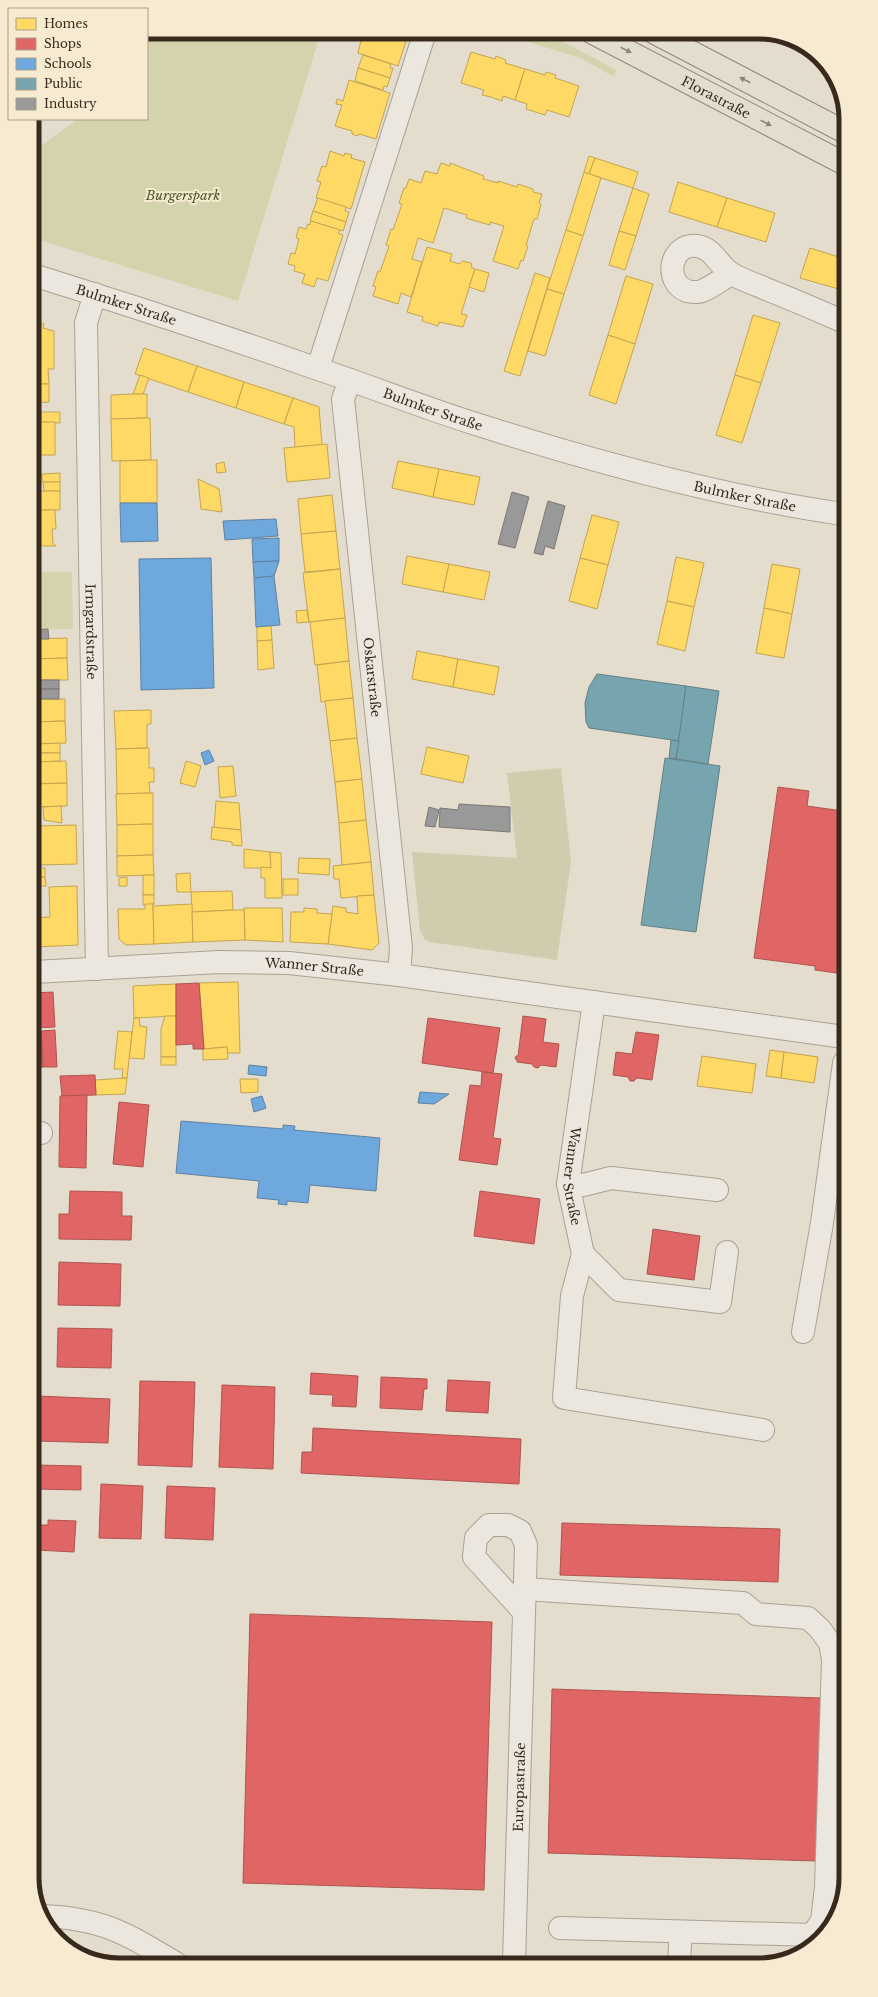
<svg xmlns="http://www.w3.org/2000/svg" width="878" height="1997" font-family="'Libre Baskerville',serif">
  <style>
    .green { fill: #d5d3ae }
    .cemetery { fill: #cfcdae }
    .homes { fill: #ffd966; stroke: #c3a450 }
    .shops { fill: #e06666; stroke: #ae5450 }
    .schools { fill: #6fa8dc; stroke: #5e82a3 }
    .public { fill: #76a5af; stroke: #638083 }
    .industry { fill: #999; stroke: #7c7774 }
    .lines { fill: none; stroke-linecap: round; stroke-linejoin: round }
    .minor-casing { stroke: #a9a195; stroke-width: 24 }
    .major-casing { stroke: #8f877c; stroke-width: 24 }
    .minor { stroke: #ece7de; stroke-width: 22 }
    .major { stroke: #e3ddcf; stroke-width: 22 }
    .oneway { fill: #8e8376 }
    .labels { text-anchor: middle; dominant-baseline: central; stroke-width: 4; stroke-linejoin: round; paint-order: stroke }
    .street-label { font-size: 13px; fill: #38291d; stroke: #f6ead1 }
    .park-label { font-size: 13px; font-style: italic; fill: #495423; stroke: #f6ead1 }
    .rim { fill: none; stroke: #38291d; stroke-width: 5 }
  </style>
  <rect width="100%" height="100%" fill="#e4dccc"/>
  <g class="green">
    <polygon points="147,32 321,32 238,301 32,238 32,157 37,149 78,119 147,119"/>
    <polygon points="497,32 545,32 616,70 614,77 583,59"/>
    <polygon points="33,572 72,572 73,629 33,629"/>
    <polygon points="66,1947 95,1952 119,1965 113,1965"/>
  </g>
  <polygon class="cemetery" points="561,768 571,862 557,960 430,942 425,940 420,931 412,852 517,858 507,773"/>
  <g class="homes">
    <polygon points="363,32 409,32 398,66 358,53"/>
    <polygon points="471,52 495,59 496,56 506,60 505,63 525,69 515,100 503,96 502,101 491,97 482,95 484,90 461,83"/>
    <polygon points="363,55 391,64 390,68 393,68 390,78 358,68"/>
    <polygon points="358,68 390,78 387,87 384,86 383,90 355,81"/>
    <polygon points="525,69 545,75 546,72 556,75 555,78 579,86 569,117 547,110 545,115 526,109 527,104 515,100"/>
    <polygon points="349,80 390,93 376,139 359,134 358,136 352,134 352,131 335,126 342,105 336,104 337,99 343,101"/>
    <polygon points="330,151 344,156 345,153 352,155 351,158 365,162 351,209 316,198 321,182 317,181 322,166 326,167"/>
    <polygon points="589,156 595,158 589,174 584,172"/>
    <polygon points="595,158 638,172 633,188 589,174"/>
    <polygon points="441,163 450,166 450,163 484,176 483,179 498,183 498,181 517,187 518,184 533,189 533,192 542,194 539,203 541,204 537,219 534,219 526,245 528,246 523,261 521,260 518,269 493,261 504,226 490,222 490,225 466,218 467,215 444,208 433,243 418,238 412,259 422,262 411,297 401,293 398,304 373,296 376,287 373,286 378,271 380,272 389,246 386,245 391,229 393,230 402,204 399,203 404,188 406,188 409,179 421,183 425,171 437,174"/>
    <polygon points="584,172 601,178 583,236 566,230"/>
    <polygon points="678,182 727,198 717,227 669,212"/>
    <polygon points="633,188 649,194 636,236 619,231"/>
    <polygon points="318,198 346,207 345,211 349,212 346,222 313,211"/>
    <polygon points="727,198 775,213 766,242 717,227"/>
    <polygon points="313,211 346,222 343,231 310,221"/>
    <polygon points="311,221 340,230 338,233 343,235 328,281 317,278 314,287 302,283 305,274 294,271 295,266 288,264 291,253 295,254 299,239 296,238 299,227 306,229 308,224 310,225"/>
    <polygon points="566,230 583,236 564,294 547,289"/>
    <polygon points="619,231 636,236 625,270 609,265"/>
    <polygon points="427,247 452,254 450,261 459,264 463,261 471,263 472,268 475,269 461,314 467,315 463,327 439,322 438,326 422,321 423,317 407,312"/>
    <polygon points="810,248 842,258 842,290 800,278"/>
    <polygon points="475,269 489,273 484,292 469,287"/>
    <polygon points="535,273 550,278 520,376 504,371"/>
    <polygon points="626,276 653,284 635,344 608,335"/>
    <polygon points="547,289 564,294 545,356 528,351"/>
    <polygon points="753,315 780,323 761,383 735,375"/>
    <polygon points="37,322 44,324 43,328 54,331 54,369 48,369 49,384 33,384 33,370 36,370 33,325 36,326"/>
    <polygon points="608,335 635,344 616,404 589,395"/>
    <polygon points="144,348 197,366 188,392 135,374"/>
    <polygon points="197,366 244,382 236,408 188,392"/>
    <polygon points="140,375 149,378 143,394 133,394"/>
    <polygon points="735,375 761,383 742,443 716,435"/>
    <polygon points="244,382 293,398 284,424 236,408"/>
    <polygon points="33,384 49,384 49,402 33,403"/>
    <polygon points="133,394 147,394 147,418 111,419 111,395"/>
    <polygon points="293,398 319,407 322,445 295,447 294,427 284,424"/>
    <polygon points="41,412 60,412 60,423 41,422"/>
    <polygon points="147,418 150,418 151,460 112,461 111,419"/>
    <polygon points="33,422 55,422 55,455 33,455 35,454 35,444 33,444"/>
    <polygon points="327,444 330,478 287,482 284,448"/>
    <polygon points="151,460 157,460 157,503 120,503 120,461"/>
    <polygon points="398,461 439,469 433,497 392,488"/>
    <polygon points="224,462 226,472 217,473 216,464"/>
    <polygon points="439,469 480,477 474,505 433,497"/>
    <polygon points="60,473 60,482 42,482 42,474"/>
    <polygon points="198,479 219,489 222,512 201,509"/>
    <polygon points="43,482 60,482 60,491 44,491"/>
    <polygon points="44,491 60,491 60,510 36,510 36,492"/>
    <polygon points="332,495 336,531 301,534 298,499"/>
    <polygon points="33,506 36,506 36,510 55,510 56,529 52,529 53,544 56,546 33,546"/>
    <polygon points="592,515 619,522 608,565 580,558"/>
    <polygon points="336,531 340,569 305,572 301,534"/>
    <polygon points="407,556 449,564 443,592 402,584"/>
    <polygon points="676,557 704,563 694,607 667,601"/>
    <polygon points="580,558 608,565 597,609 569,601"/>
    <polygon points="449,564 490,572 484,600 443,592"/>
    <polygon points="772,564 800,569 792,614 764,608"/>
    <polygon points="340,569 345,618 309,622 303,573"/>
    <polygon points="667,601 694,607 685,651 657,644"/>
    <polygon points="764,608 792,614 784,658 756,653"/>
    <polygon points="307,610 309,622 297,623 296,611"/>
    <polygon points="345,618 349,661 315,665 310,622"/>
    <polygon points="271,625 272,640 257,641 257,627"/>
    <polygon points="67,638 67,658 34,659 33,639"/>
    <polygon points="272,640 274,668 258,670 257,641"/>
    <polygon points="417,651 458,659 453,687 412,679"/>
    <polygon points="67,658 68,680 34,680 34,659"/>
    <polygon points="458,659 499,667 494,695 453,687"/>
    <polygon points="349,661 353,698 321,702 317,665"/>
    <polygon points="353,698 357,738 330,741 325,701"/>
    <polygon points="34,699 65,699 65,721 34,722"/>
    <polygon points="151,710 151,724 147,724 147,748 116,749 114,711"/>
    <polygon points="65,721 66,743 34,744 34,722"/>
    <polygon points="357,738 362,779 335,782 330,741"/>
    <polygon points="60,743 60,753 36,753 36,744"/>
    <polygon points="427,747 469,756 463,783 421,774"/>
    <polygon points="149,748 149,768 154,768 154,782 149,782 150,793 117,794 116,749"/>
    <polygon points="36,753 60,753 60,761 36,762"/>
    <polygon points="66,761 67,783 34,784 34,762"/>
    <polygon points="186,761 201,766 195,787 180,783"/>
    <polygon points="233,766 236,796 220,798 218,767"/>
    <polygon points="362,779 366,820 339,823 335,782"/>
    <polygon points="67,783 67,806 34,807 34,784"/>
    <polygon points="150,793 153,793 153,824 117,825 116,794"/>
    <polygon points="216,801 239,803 241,830 214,828"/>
    <polygon points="61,806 62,823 44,820 43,807"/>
    <polygon points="366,820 371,862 342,865 339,823"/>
    <polygon points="153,824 153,855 117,856 117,825"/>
    <polygon points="76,825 77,864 38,865 38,826"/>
    <polygon points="212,827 241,830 242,846 232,845 232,842 211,839"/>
    <polygon points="244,849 270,852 271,868 244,868"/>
    <polygon points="270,852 281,853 282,898 265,898 265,878 261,878 261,867 271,868"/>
    <polygon points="153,855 154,875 117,876 117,856"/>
    <polygon points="299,858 330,859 329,875 298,873"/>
    <polygon points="371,862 374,895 341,898 339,879 334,879 333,866"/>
    <polygon points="34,868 45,868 45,877 34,878"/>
    <polygon points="190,873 191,892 177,892 176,874"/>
    <rect x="143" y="875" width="11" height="20"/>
    <polygon points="45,877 46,886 34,886 34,878"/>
    <polygon points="127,877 127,886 119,886 119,878"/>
    <rect x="283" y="879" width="15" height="16"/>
    <polygon points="77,886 78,945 35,947 34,918 50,917 49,887"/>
    <polygon points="232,891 233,910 192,912 191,892"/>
    <polygon points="143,895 154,895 154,904 143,905"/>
    <polygon points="374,895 379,943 372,950 328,944 333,906 346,908 346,912 358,914 357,896"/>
    <polygon points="145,904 153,904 154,944 126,945 119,939 118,909 145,909"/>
    <polygon points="192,904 193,942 154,944 153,906"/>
    <polygon points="244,908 282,908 283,942 245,940"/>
    <polygon points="304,908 317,909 317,913 332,914 328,944 290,942 291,912 304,912"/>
    <polygon points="233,910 244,910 245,940 193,942 192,912"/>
    <polygon points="238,982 240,1053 228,1053 227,1047 204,1049 199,983"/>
    <polygon points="176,984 176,1016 134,1018 133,986"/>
    <polygon points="165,1016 176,1016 176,1057 161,1057 161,1029"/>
    <polygon points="134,1018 139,1018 140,1026 147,1027 144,1059 129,1058"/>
    <polygon points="118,1031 132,1032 127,1078 122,1078 123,1069 114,1069"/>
    <polygon points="227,1047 228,1059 203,1060 203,1049"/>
    <polygon points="770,1050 784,1052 781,1078 766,1076"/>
    <polygon points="784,1052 818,1057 814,1083 781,1078"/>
    <polygon points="702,1056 756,1064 752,1093 697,1086"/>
    <rect x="161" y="1057" width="15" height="8"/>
    <polygon points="127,1078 125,1094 96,1095 95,1080"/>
    <polygon points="240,1079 258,1079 258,1092 241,1093"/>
  </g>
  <g class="shops">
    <polygon points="778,787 809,791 807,806 843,811 844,974 815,970 815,966 754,958"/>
    <polygon points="199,983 204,1049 193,1049 193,1044 176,1045 176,984"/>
    <polygon points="53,992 55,1027 34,1028 34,993"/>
    <polygon points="523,1016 546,1019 543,1042 559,1044 556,1067 541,1065 538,1068 534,1067 532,1064 517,1062 517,1059 515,1059 516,1056 518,1056"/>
    <polygon points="428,1018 500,1028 493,1073 422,1063"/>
    <polygon points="34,1028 37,1028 37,1031 41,1031 43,1067 35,1068"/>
    <polygon points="55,1030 57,1067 43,1067 41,1031"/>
    <polygon points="636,1032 659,1035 652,1080 637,1078 634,1081 630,1081 628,1077 613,1075 616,1052 632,1054"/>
    <polygon points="482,1072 502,1074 493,1138 501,1139 497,1165 459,1160 470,1085 481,1086"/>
    <polygon points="95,1075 96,1095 62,1096 60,1076"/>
    <polygon points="87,1095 86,1168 59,1167 60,1096"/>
    <polygon points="119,1102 149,1105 143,1167 113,1164"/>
    <polygon points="70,1191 122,1192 122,1216 132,1216 131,1240 59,1239 59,1214 69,1214"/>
    <polygon points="480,1191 540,1199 534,1244 474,1236"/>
    <polygon points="653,1229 700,1236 694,1280 647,1274"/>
    <polygon points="59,1262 121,1264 120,1306 58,1305"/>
    <polygon points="58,1328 112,1329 111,1368 57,1367"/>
    <polygon points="311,1373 358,1376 356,1407 332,1406 333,1395 310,1394"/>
    <polygon points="381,1377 427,1379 427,1389 424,1389 422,1410 380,1408"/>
    <polygon points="448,1380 490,1382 488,1413 446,1411"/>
    <polygon points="140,1381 195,1382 192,1467 138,1465"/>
    <polygon points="222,1385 275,1387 273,1469 219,1467"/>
    <polygon points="37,1396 110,1399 108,1443 36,1441"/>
    <polygon points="313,1428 521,1439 519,1484 301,1473 302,1452 312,1452"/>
    <polygon points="36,1465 81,1466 81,1490 36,1489"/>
    <polygon points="101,1484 143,1486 141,1539 99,1538"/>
    <polygon points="167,1486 215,1488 213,1540 165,1538"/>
    <polygon points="48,1520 76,1521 74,1552 36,1550 36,1525 48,1525"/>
    <polygon points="562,1523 780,1529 778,1582 560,1575"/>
    <polygon points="250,1614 492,1622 484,1890 243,1883"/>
    <polygon points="552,1689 821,1698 817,1861 548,1853"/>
  </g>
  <g class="schools">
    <polygon points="120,503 157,503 158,541 121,542"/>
    <polygon points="276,519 278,536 225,540 223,521"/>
    <polygon points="279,538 279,561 253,562 252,539"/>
    <polygon points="211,558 214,688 141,690 139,559"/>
    <polygon points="279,561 274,576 254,578 253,562"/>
    <polygon points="274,576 280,625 256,627 254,578"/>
    <polygon points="209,750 214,761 205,765 201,753"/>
    <polygon points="249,1065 267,1067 266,1076 248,1074"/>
    <polygon points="420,1092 449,1094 434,1104 418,1103"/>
    <polygon points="262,1096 266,1108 254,1112 251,1099"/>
    <polygon points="181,1121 283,1129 283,1125 295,1126 294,1130 380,1138 376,1191 310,1185 308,1203 287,1201 287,1205 278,1204 279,1200 257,1198 259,1181 176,1173"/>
  </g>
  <g class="public">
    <polygon points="597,674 686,686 679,741 589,728 586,722 585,703 589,687"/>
    <polygon points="686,686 719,691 708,764 676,759"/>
    <polygon points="671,740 679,741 676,759 669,758"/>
    <polygon points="665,758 720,766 696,932 641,925"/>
  </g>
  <g class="industry">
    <polygon points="512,492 529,497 515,548 498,544"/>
    <polygon points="548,501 565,506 554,549 545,546 543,555 534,553"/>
    <polygon points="48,629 49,639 33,639 33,630"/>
    <rect x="40" y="680" width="19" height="9"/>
    <rect x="41" y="689" width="18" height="10"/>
    <polygon points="459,804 510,807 510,832 439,827 440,808 458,810"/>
    <polygon points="429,807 439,810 435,827 425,826"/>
  </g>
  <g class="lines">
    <g class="minor-casing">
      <g id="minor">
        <path d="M731,274c-9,5 -19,13 -29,17 -5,2 -10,1 -15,0 -24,-9 -17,-48 10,-45 17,2 22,21 35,28 10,6 23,10 34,15 25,10 51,21 76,32"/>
        <path id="s1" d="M33,275c94,29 188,60 282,93 55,18 109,40 164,57 119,38 241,71 363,89"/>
        <path id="s2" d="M95,294l-9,29 11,646"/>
        <polyline points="318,368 425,32"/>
        <path id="s3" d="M350,380l-7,19 58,549 -2,27"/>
        <path id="s4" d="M34,972l185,-10 70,1 110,12 445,62"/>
        <path id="s5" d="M594,1002l-26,182 15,70 -11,42 -8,102 199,32"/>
        <polyline points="35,1134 41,1133"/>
        <polyline points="568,1184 583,1185 611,1178 717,1190"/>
        <polyline points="583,1254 619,1290 720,1302 727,1252"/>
        <polyline points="803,1332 822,1223 844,1063"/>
        <polyline points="524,1589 743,1603 756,1614 808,1618 820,1629 830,1643 833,1659 826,1887 822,1921 812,1935 560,1928"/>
        <path d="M44,1916c61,3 83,18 133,48"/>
        <polyline points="679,1961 681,1932"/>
        <path id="s6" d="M514,1962l12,-417 -6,-14 -12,-6h-19l-13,13 -2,19 49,54"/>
      </g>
    </g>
    <g class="major-casing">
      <g id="major">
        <path id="s7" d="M591,32l250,130"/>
        <polyline points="653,32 841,130"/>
      </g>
    </g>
    <use href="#minor" class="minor"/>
    <use href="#major" class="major"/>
  </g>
  <defs><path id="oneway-solid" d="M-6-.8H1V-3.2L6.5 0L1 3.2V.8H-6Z"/></defs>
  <g class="oneway">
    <use href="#oneway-solid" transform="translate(626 50) rotate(27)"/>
    <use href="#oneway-solid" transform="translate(745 80) rotate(-153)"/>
    <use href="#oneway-solid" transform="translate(766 123) rotate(27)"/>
  </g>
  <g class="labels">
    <g class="street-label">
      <text stroke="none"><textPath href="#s7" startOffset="141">Florastraße</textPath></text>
      <text stroke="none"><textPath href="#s1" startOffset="98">Bulmker Straße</textPath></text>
      <text stroke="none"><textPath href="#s1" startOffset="422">Bulmker Straße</textPath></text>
      <text stroke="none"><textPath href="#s1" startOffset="746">Bulmker Straße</textPath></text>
      <text stroke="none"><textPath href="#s2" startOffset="339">Irmgardstraße</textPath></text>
      <text stroke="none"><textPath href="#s3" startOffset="300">Oskarstraße</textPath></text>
      <text stroke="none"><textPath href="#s4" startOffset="281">Wanner Straße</textPath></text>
      <text stroke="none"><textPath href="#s5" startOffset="176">Wanner Straße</textPath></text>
      <text stroke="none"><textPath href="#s6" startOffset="175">Europastraße</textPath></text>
    </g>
    <g class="park-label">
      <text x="183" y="195">Burgerspark</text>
    </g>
  </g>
  <path d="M0 0H878V1997H0ZM119 39H759A80 80 0 0 1 839 119V1878A80 80 0 0 1 759 1958H119A80 80 0 0 1 39 1878V119A80 80 0 0 1 119 39Z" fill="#f6ead1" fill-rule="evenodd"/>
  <path class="rim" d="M119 39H759A80 80 0 0 1 839 119V1878A80 80 0 0 1 759 1958H119A80 80 0 0 1 39 1878V119A80 80 0 0 1 119 39Z"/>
  <rect x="8" y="8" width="140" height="112" fill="#f6ead1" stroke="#aa9d89"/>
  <rect x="16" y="18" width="20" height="12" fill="#ffd966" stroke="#aa9d89"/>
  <text x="44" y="28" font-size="12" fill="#38291d">Homes</text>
  <rect x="16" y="38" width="20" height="12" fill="#e06666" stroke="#aa9d89"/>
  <text x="44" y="48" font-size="12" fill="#38291d">Shops</text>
  <rect x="16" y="58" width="20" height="12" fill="#6fa8dc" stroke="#aa9d89"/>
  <text x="44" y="68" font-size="12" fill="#38291d">Schools</text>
  <rect x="16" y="78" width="20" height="12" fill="#76a5af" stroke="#aa9d89"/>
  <text x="44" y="88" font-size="12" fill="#38291d">Public</text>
  <rect x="16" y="98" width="20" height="12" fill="#999999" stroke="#aa9d89"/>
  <text x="44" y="108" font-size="12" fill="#38291d">Industry</text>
</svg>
